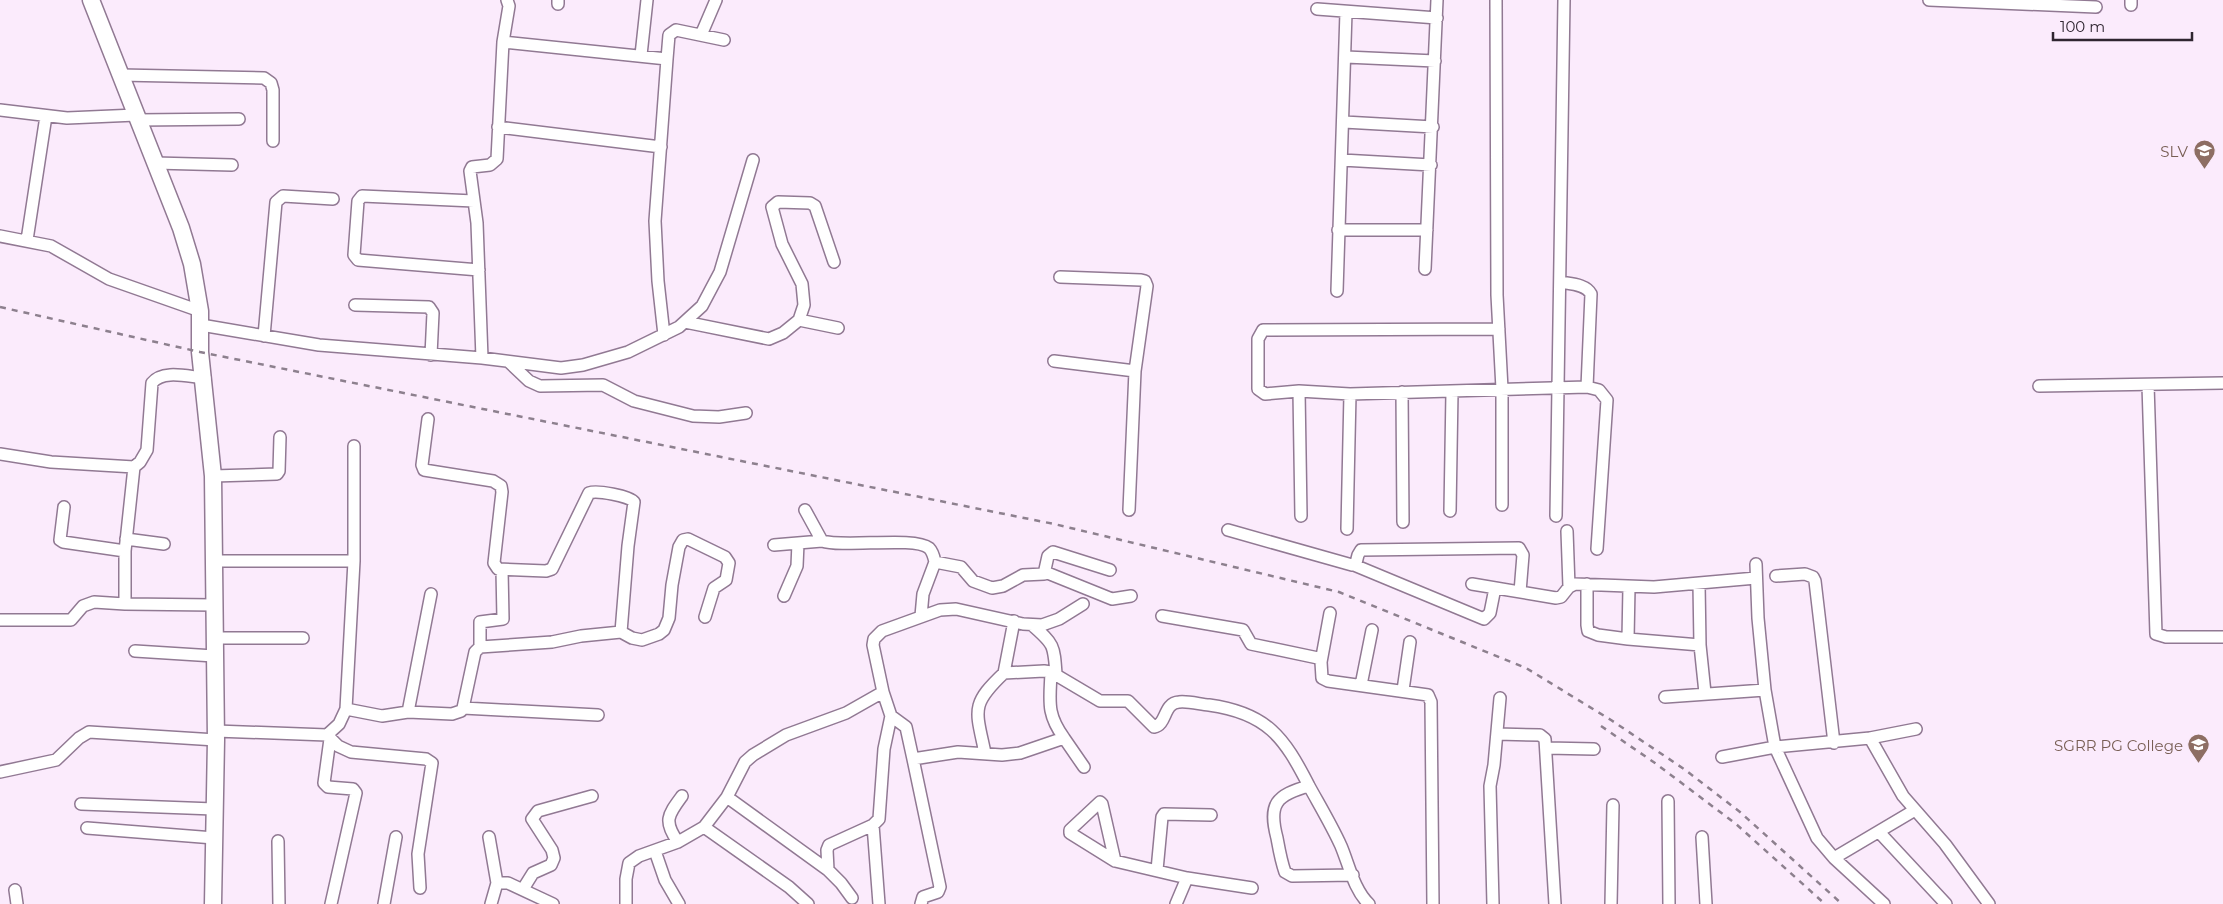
<svg xmlns="http://www.w3.org/2000/svg" width="2223" height="904" font-family="Montserrat,sans-serif">
  <rect width="100%" height="100%" fill="#fbebfc"/>
  <g fill="none" stroke-linecap="round" stroke-linejoin="round">
    <defs>
      <path id="minor" d="M1496,0L1497,295L1502,389V505
        M1929,0L2096,7
        M558,4V0
        M2131,5V0
        M1317,9L1437,18
        M701,35L716,0
        M503,42L509,6L507,0
        M641,55L647,0
        M1346,57L1435,61
        M667,59L669,35L676,30L724,40
        M120,75L264,78L271,83L273,90V141
        M0,110L67,118L136,115
        M138,120L239,119
        M1344,122L1433,127
        M498,127L661,147
        M1342,160L1431,165
        M155,163L232,165
        M474,201L362,196L358,201L354,255L358,260L479,270
        M1338,230H1427
        M0,236L51,246L109,279L200,311
        M27,240L46,116
        M1425,269L1437,0
        M1060,277L1141,280L1145,281L1147,286L1135,371L1129,510
        M1560,282C1570,284 1586,284 1591,294L1587,387L1599,390L1607,400L1597,549
        M1337,291L1346,12
        M355,305L429,307L433,313L431,355
        M799,320L838,328
        M685,322L769,339L783,333L799,320L804,305L802,284L782,244L772,207L778,202L810,203L815,206L834,262
        M201,325L319,345L482,358L561,368L583,365L628,352L679,327L702,306L720,272L753,160
        M1499,329L1263,330L1258,339V389L1265,394L1299,391L1350,394L1587,387
        M264,336L276,202L283,196L333,199
        M482,358L477,223L470,171L472,167L490,165L497,159L503,42L667,59L655,221L658,281L664,335
        M1054,361L1135,371
        M509,362L529,381L540,386L603,385L634,401L693,416L719,417L746,413
        M2148,385L2156,634L2166,637H2223
        M2039,386L2223,383
        M1299,391L1301,516
        M1402,392L1403,522
        M428,419L422,465L424,470L493,481L501,486L502,492L494,563L498,569L546,571L552,569L589,493C597,490 629,496 634,502L628,546L621,632L581,636L552,642L480,647L475,652L463,708
        M354,446V561
        M0,454L51,462L134,467L140,462L147,450L152,383C163,369 189,377 205,378
        M213,476L277,474L279,471L280,437
        M64,507L60,540L63,542L125,551
        M805,510L822,541C844,548 914,536 929,548C933,552 934,557 935,562
        M1450,511L1452,392
        M1556,516L1564,0
        M1347,529L1350,394
        M1228,530L1352,565L1356,563L1358,555L1361,550L1519,548L1523,555L1520,592
        M1567,531L1569,587
        M126,539L164,544
        M774,545L822,541
        M214,561H354L346,709L339,724L327,735L216,731
        M1756,564L1758,618L1765,690L1775,747L1817,838L1834,858L1915,810
        M1354,565L1484,619L1490,613L1495,588
        M1045,572L1112,599L1131,596
        M1776,576L1805,574L1813,577L1815,581L1834,743
        M1472,584L1556,598L1561,597L1569,587L1575,584L1654,587L1756,578
        M1587,584V625L1588,631L1598,635L1628,639
        M1699,584L1700,645
        M1629,587L1628,639L1700,645L1705,693
        M784,596L797,566L798,543
        M125,604V551L134,467
        M921,616L923,594L935,562L961,567L973,581L992,588L1003,586L1023,575L1044,574L1048,556L1053,552L1110,570
        M1162,616L1243,630L1251,644L1318,658L1321,662L1322,678L1328,681L1428,695L1431,702L1433,904
        M0,620H71L83,606L94,602L125,604L214,605
        M1014,621L1004,673L1044,671L1051,672L1100,701H1128L1154,727C1167,725 1163,703 1179,702C1188,701 1199,704 1209,705C1267,713 1284,737 1309,786C1320,806 1332,826 1341,846C1349,865 1354,890 1369,904
        M1032,625C1054,644 1054,645 1056,674
        M621,632L632,638L642,640L659,634L664,630L669,618L672,585L679,547L683,540L688,539L725,557L729,563L726,580L714,588L705,617
        M214,638H303
        M480,647V622L503,619L502,570
        M135,651L214,656
        M1321,662L1330,613
        M1361,685L1372,630
        M1403,690L1410,642
        M883,692L891,716L906,727L913,759L958,752L1002,755L1020,753L1064,738C1046,713 1050,701 1051,672
        M1665,697L1765,690
        M346,709L382,716L408,712L452,714L461,711L463,708L598,715
        M408,712L431,594
        M1497,734L1540,735L1545,739L1555,904
        M327,735L338,746L351,752L426,759L432,763L418,854L420,888
        M1064,738L1084,767
        M1870,738L1916,729
        M330,739L324,783L328,787L353,789L356,793L331,904
        M1547,748L1594,749
        M985,753C976,710 970,705 1004,673
        M1722,757L1775,747L1870,738L1903,796L1945,844L1989,904
        M913,759L940,887L938,892L923,897L921,904
        M0,772L56,760L79,738L89,732L216,740
        M1309,786C1276,795 1268,804 1277,838C1279,849 1281,861 1285,872L1292,876L1353,875
        M727,797L828,870L841,883L852,898
        M1668,801L1669,904
        M81,804L214,809
        M873,825L879,904
        M87,828L214,838
        M1879,832L1946,904
        M489,837L497,883L491,904
        M1702,837L1706,904
        M278,841L279,904
        M678,842C663,821 668,815 682,796
        M655,851L665,880L679,904
        M1834,858L1884,904
        M1115,861L1102,804L1100,802L1070,830V833L1115,861L1187,878L1176,904
        M828,870L827,850L829,845L873,825L879,819L884,749L891,716
        M1157,870L1162,817L1164,814L1211,815
        M1187,878L1252,888
        M497,883H508L553,904
        M523,889L533,873L551,865L554,858L552,850L532,819L538,811L592,796
        M15,890L17,904
        M384,904L396,837
        M626,904V879L629,863L639,856L678,842L704,827
        M808,904L789,887L704,827L727,797L745,762L753,755L786,735L846,713L883,692L873,645L874,639L882,631L940,610L956,609L1023,624L1042,625L1059,619L1083,604
        M1493,904L1490,786L1494,765L1500,698
        M1611,904L1613,805"/>
      <path id="secondary" d="M91,0L181,228L192,264L200,311V352L213,476L216,740L213,904"/>
    </defs>
    <!-- minor casing -->
    <use href="#minor" stroke="#917993" stroke-width="14"/>
    <!-- secondary casing -->
    <use href="#secondary" stroke="#917993" stroke-width="19"/>
    <!-- minor -->
    <use href="#minor" stroke="#fff" stroke-width="11"/>
    <!-- secondary -->
    <use href="#secondary" stroke="#fff" stroke-width="16"/>
    <!-- rail -->
    <path stroke="#8d808e" stroke-width="2.5" stroke-dasharray="6 6" stroke-linecap="butt" d="M0,307L200,352L1054,524L1339,592L1526,668L1611,720L1684,769L1740,812L1842,904
      M1601,726L1655,763L1736,824L1825,904"/>
  </g>
  <!-- icons -->
  <defs>
    <symbol id="school-pin" viewBox="-11 -11 22 30"><path d="M0 17L-7.5 6A9.5 9.5 0 1 1 7.5 6Z" fill="#8d6e63" stroke="#fbebfc"/><path d="M0-5L7-2L0 1L-7-2ZM-4 1L0 2.5L4 1V4Q0 6-4 4Z" fill="#fff"/></symbol>
    <symbol id="university-pin" viewBox="-11 -11 22 30"><path d="M0 17L-7.5 6A9.5 9.5 0 1 1 7.5 6Z" fill="#8d6e63" stroke="#fbebfc"/><path d="M0-5L7-2L0 1L-7-2ZM-4 1L0 2.5L4 1V4Q0 6-4 4Z" fill="#fff"/></symbol>
  </defs>
  <g fill-rule="evenodd">
    <use href="#school-pin" x="2192" y="138" width="25" height="34"/>
    <use href="#university-pin" x="2186" y="732" width="25" height="34"/>
  </g>
  <g text-anchor="middle" dominant-baseline="central" stroke-width="4.5" stroke-linejoin="round" paint-order="stroke">
    <!-- education labels -->
    <g font-size="15" fill="#785e54" stroke="#fbebfc" text-anchor="end">
      <text x="2188" y="151">SLV</text>
      <text x="2183" y="745">SGRR PG College</text>
    </g>
  </g>
  <!-- scale -->
  <path d="M2053 32v8h139v-8" fill="none" stroke="#2f2530" stroke-width="2.5"/>
  <text x="2060" y="32" font-size="15" fill="#2f2530" stroke="#fbebfc" stroke-width="4" paint-order="stroke">100 m</text>
</svg>
